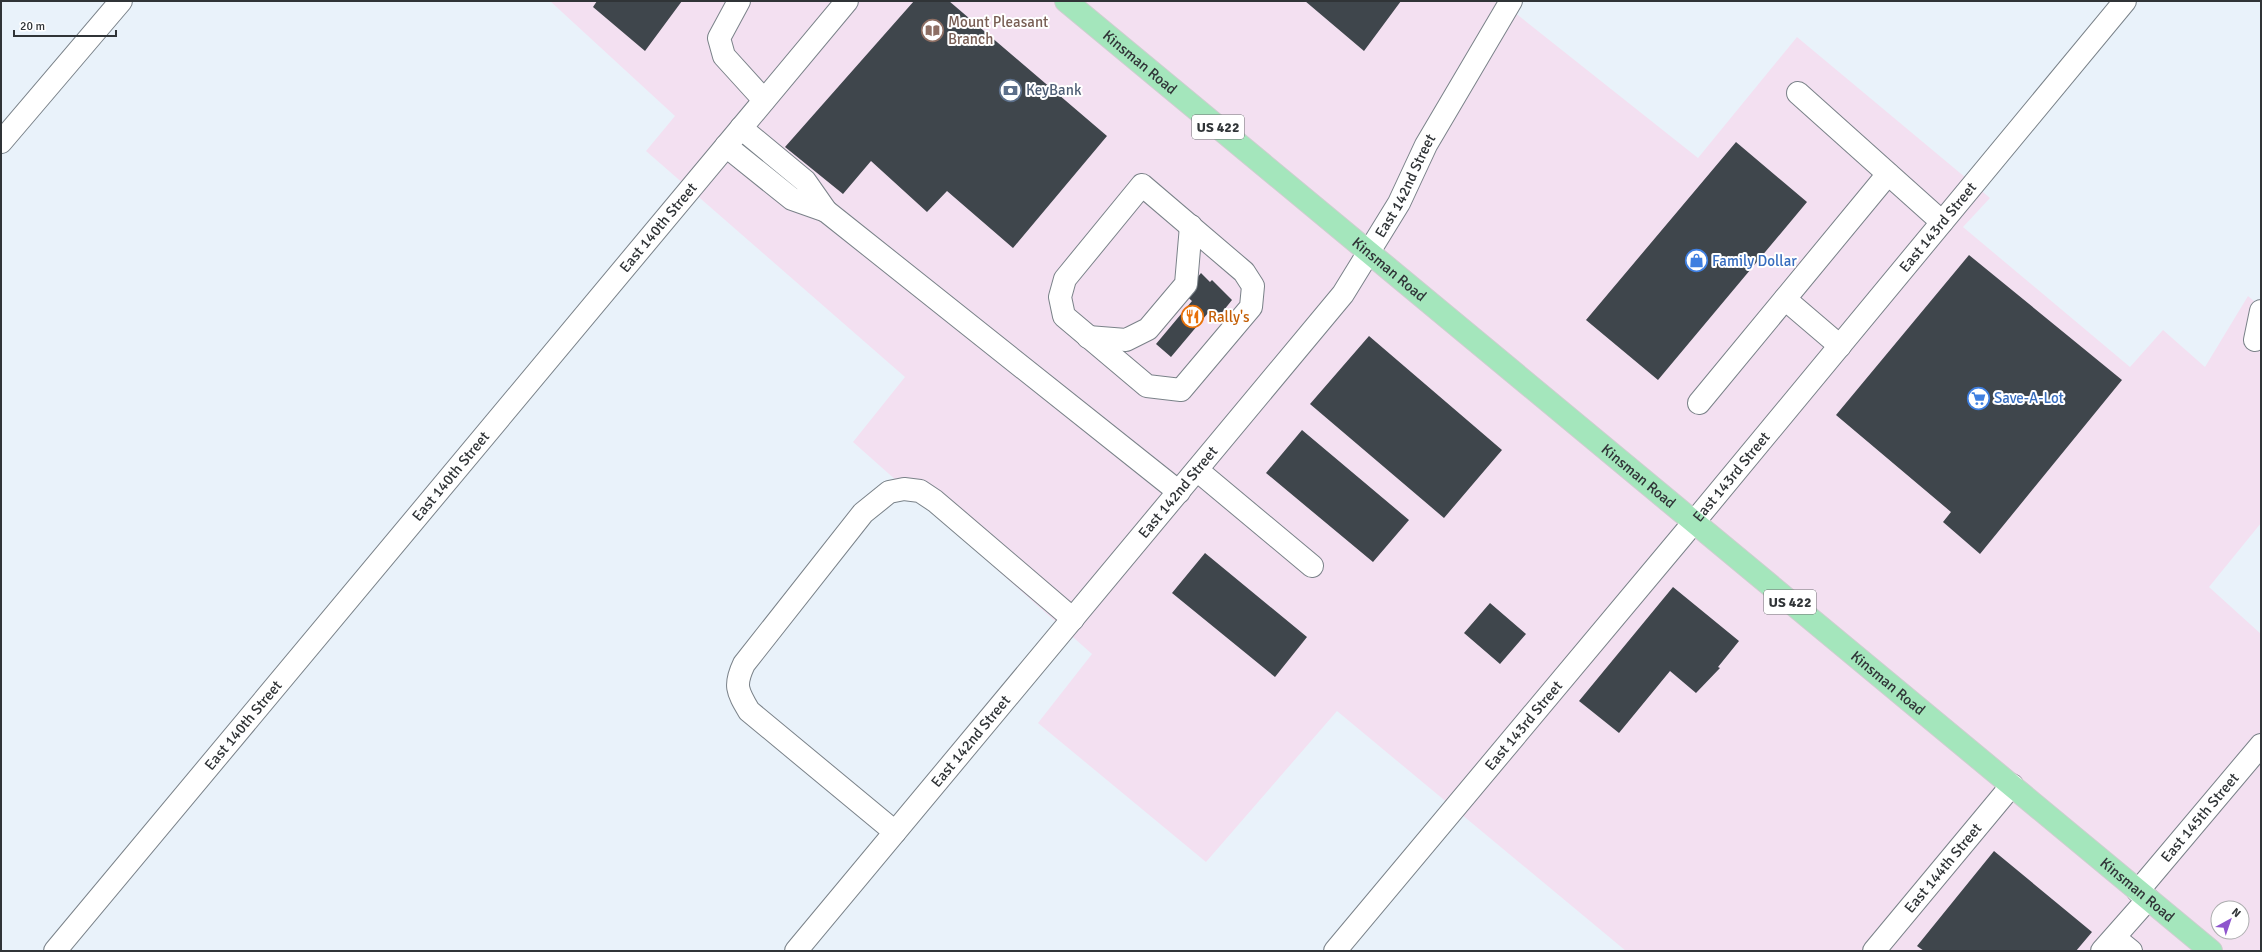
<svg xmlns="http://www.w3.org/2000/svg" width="2262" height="952" font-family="Signika,sans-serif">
  <rect width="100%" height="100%" fill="#e9f2fa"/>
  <!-- commercial -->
  <path fill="#f3e0f1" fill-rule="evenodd" d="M550,1H1500L1698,158L1797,37L1990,198L1963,227L2130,367L2163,330L2205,367L2248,296L2261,307V523L2209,587L2261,634V951H1626L1337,711L1206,862L1038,723L1092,654L853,442L905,377L646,151L675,116ZM2218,908H2242V932H2218Z"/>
  <!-- building -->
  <path fill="#3f464c" d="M597,1H682L645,51L593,7Z
    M914,1H949L1107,136L1013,248L947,191L927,212L871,161L843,194L785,147Z
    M1305,1H1401L1364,51Z
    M1736,142L1807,202L1658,380L1586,320Z
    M1969,255L2122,380L1980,554L1943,522L1951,512L1836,415Z
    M1201,273L1210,282L1212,280L1232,300L1216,320L1208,313L1171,357L1156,344L1192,301L1184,294Z
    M1369,336L1502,450L1444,518L1310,404Z
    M1302,430L1409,520L1373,562L1266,473Z
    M1205,553L1307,637L1275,677L1172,593Z
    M1673,587L1739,641L1718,667L1720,668L1696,693L1670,671L1619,733L1579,701Z
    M1490,603L1526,634L1500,664L1464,633Z
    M1994,851L2092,932L2076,951H1924L1917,946Z"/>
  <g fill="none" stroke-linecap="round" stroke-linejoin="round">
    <defs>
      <g id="minor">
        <path d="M739,1L719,38L724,56L764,100"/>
        <path d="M1798,93L1942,222"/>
        <path d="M1,142L121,1"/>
        <path d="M726,146L792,199L826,211L805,181L741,128"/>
        <path d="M1142,185L1244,272L1253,286L1251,307L1181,390L1147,386L1064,316L1060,297L1065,279Z"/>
        <path d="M826,211L1179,492"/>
        <path d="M1785,299L1840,346"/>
        <path d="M1088,337L1126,340L1148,329L1186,284L1191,226"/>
        <path d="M2255,340L2261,311"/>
        <path d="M1699,403L1888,174"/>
        <path d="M1197,470L1312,566"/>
        <path d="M895,832L749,711C737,691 734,685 744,664L863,513L889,492L904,489L920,491L935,501L1073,619"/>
        <path id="s1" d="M2138,891L2261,745"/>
        <path d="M2115,938L2131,951"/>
        <path id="s2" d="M55,951L847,1"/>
        <path id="s3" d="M796,951L1343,294L1399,203L1426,145L1511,1"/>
        <path id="s4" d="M1335,951L1694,522L2125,1"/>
        <path id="s5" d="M1874,951L2012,785"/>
        <path d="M2102,951L2148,899"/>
      </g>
      <g id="major">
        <path id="s6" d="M1066,1L2211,951"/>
      </g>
    </defs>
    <!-- minor casing -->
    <use href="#minor" stroke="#7a8289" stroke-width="24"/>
    <!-- major casing -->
    <use href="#major" stroke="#cdcecf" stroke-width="24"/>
    <!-- minor -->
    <use href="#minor" stroke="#fff" stroke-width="22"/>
    <!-- major -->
    <use href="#major" stroke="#a4e6bc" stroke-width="22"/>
  </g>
  <!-- icons -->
  <defs>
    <symbol id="library-ring" viewBox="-11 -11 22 22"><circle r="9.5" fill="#fff" stroke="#8d6e63" stroke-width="1.5"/><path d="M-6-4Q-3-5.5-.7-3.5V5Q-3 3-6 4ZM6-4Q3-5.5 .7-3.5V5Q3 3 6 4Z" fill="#8d6e63"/></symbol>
    <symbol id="bank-ring" viewBox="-11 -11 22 22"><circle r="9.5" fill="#fff" stroke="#5c6f8a" stroke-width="1.5"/><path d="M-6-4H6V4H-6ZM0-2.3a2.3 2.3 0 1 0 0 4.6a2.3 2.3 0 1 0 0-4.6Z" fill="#5c6f8a"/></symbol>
    <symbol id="shop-ring" viewBox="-11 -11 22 22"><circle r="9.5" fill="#fff" stroke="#3f7fe0" stroke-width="1.5"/><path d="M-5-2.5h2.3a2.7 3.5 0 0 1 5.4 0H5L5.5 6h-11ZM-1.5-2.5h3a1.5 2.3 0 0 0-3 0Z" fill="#3f7fe0"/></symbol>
    <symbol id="restaurant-ring" viewBox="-11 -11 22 22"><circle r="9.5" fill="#fff" stroke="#e8710a" stroke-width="1.5"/><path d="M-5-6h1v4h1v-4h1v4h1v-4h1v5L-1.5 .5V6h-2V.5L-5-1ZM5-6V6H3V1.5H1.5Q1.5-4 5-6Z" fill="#e8710a"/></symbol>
    <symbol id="supermarket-ring" viewBox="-11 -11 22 22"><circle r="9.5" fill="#fff" stroke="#3f7fe0" stroke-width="1.5"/><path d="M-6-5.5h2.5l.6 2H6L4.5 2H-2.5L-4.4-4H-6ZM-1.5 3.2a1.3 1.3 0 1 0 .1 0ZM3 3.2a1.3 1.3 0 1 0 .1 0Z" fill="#3f7fe0"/></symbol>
  </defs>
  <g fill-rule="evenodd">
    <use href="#library-ring" x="920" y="18" width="25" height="25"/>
    <use href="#bank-ring" x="998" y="78" width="25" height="25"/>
    <use href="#shop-ring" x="1684" y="248" width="25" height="25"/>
    <use href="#restaurant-ring" x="1180" y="304" width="25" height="25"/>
    <use href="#supermarket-ring" x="1966" y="386" width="25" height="25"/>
  </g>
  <g text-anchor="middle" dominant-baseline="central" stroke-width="4" stroke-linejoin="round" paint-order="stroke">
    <!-- shield labels -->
    <g fill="#fff" stroke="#6e7173" stroke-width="1">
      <rect x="1192" y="115" width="52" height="24" rx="3"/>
      <rect x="1764" y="590" width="52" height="24" rx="3"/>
    </g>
    <g font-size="14" font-weight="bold" fill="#303437">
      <text x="1218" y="127">US 422</text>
      <text x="1790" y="602">US 422</text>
    </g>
    <!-- education labels -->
    <g font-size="15" fill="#785e54" stroke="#fff" text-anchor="start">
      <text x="948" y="22">Mount Pleasant<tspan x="948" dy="17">Branch</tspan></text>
    </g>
    <!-- street labels -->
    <g font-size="15" fill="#303437" stroke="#fff">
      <text stroke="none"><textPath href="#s6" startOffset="96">Kinsman Road</textPath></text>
      <text stroke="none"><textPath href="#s3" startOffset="980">East 142nd Street</textPath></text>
      <text stroke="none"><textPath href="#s2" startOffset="942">East 140th Street</textPath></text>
      <text stroke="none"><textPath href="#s4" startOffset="942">East 143rd Street</textPath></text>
      <text stroke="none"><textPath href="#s6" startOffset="420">Kinsman Road</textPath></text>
      <text stroke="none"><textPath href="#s2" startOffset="618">East 140th Street</textPath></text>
      <text stroke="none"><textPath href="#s6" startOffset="744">Kinsman Road</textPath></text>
      <text stroke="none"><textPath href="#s4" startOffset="618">East 143rd Street</textPath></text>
      <text stroke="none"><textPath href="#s3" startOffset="597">East 142nd Street</textPath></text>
      <text stroke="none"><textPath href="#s6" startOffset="1068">Kinsman Road</textPath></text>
      <text stroke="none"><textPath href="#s2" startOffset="294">East 140th Street</textPath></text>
      <text stroke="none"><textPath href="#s4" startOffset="294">East 143rd Street</textPath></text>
      <text stroke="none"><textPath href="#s3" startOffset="273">East 142nd Street</textPath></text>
      <text stroke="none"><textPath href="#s1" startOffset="96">East 145th Street</textPath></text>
      <text stroke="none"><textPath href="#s5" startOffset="108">East 144th Street</textPath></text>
      <text stroke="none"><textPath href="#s6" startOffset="1392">Kinsman Road</textPath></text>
    </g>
    <!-- service labels -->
    <g font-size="15" fill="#4e5e75" stroke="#fff" text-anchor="start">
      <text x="1026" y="90">KeyBank</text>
    </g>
    <!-- shop labels -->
    <g font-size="15" fill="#366cbe" stroke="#fff" text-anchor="start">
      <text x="1712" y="261">Family Dollar</text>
      <text x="1994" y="398">Save-A-Lot</text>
    </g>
    <!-- food labels -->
    <g font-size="15" fill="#c56008" stroke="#fff" text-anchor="start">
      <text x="1208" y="317">Rally's</text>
    </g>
  </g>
  <!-- border -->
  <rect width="2262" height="952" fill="none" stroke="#303437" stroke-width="4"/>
  <!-- north arrow -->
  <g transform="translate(2230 920) rotate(40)"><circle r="19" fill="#ffffff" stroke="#acaeaf"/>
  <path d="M0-3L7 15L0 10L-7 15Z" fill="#8e55cd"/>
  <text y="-6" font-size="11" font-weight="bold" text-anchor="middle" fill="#303437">N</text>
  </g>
  <!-- scale -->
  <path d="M14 30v6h102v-6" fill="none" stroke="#303437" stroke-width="2"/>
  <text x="20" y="30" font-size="12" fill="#303437" stroke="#ffffff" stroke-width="3" paint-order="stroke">20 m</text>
</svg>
